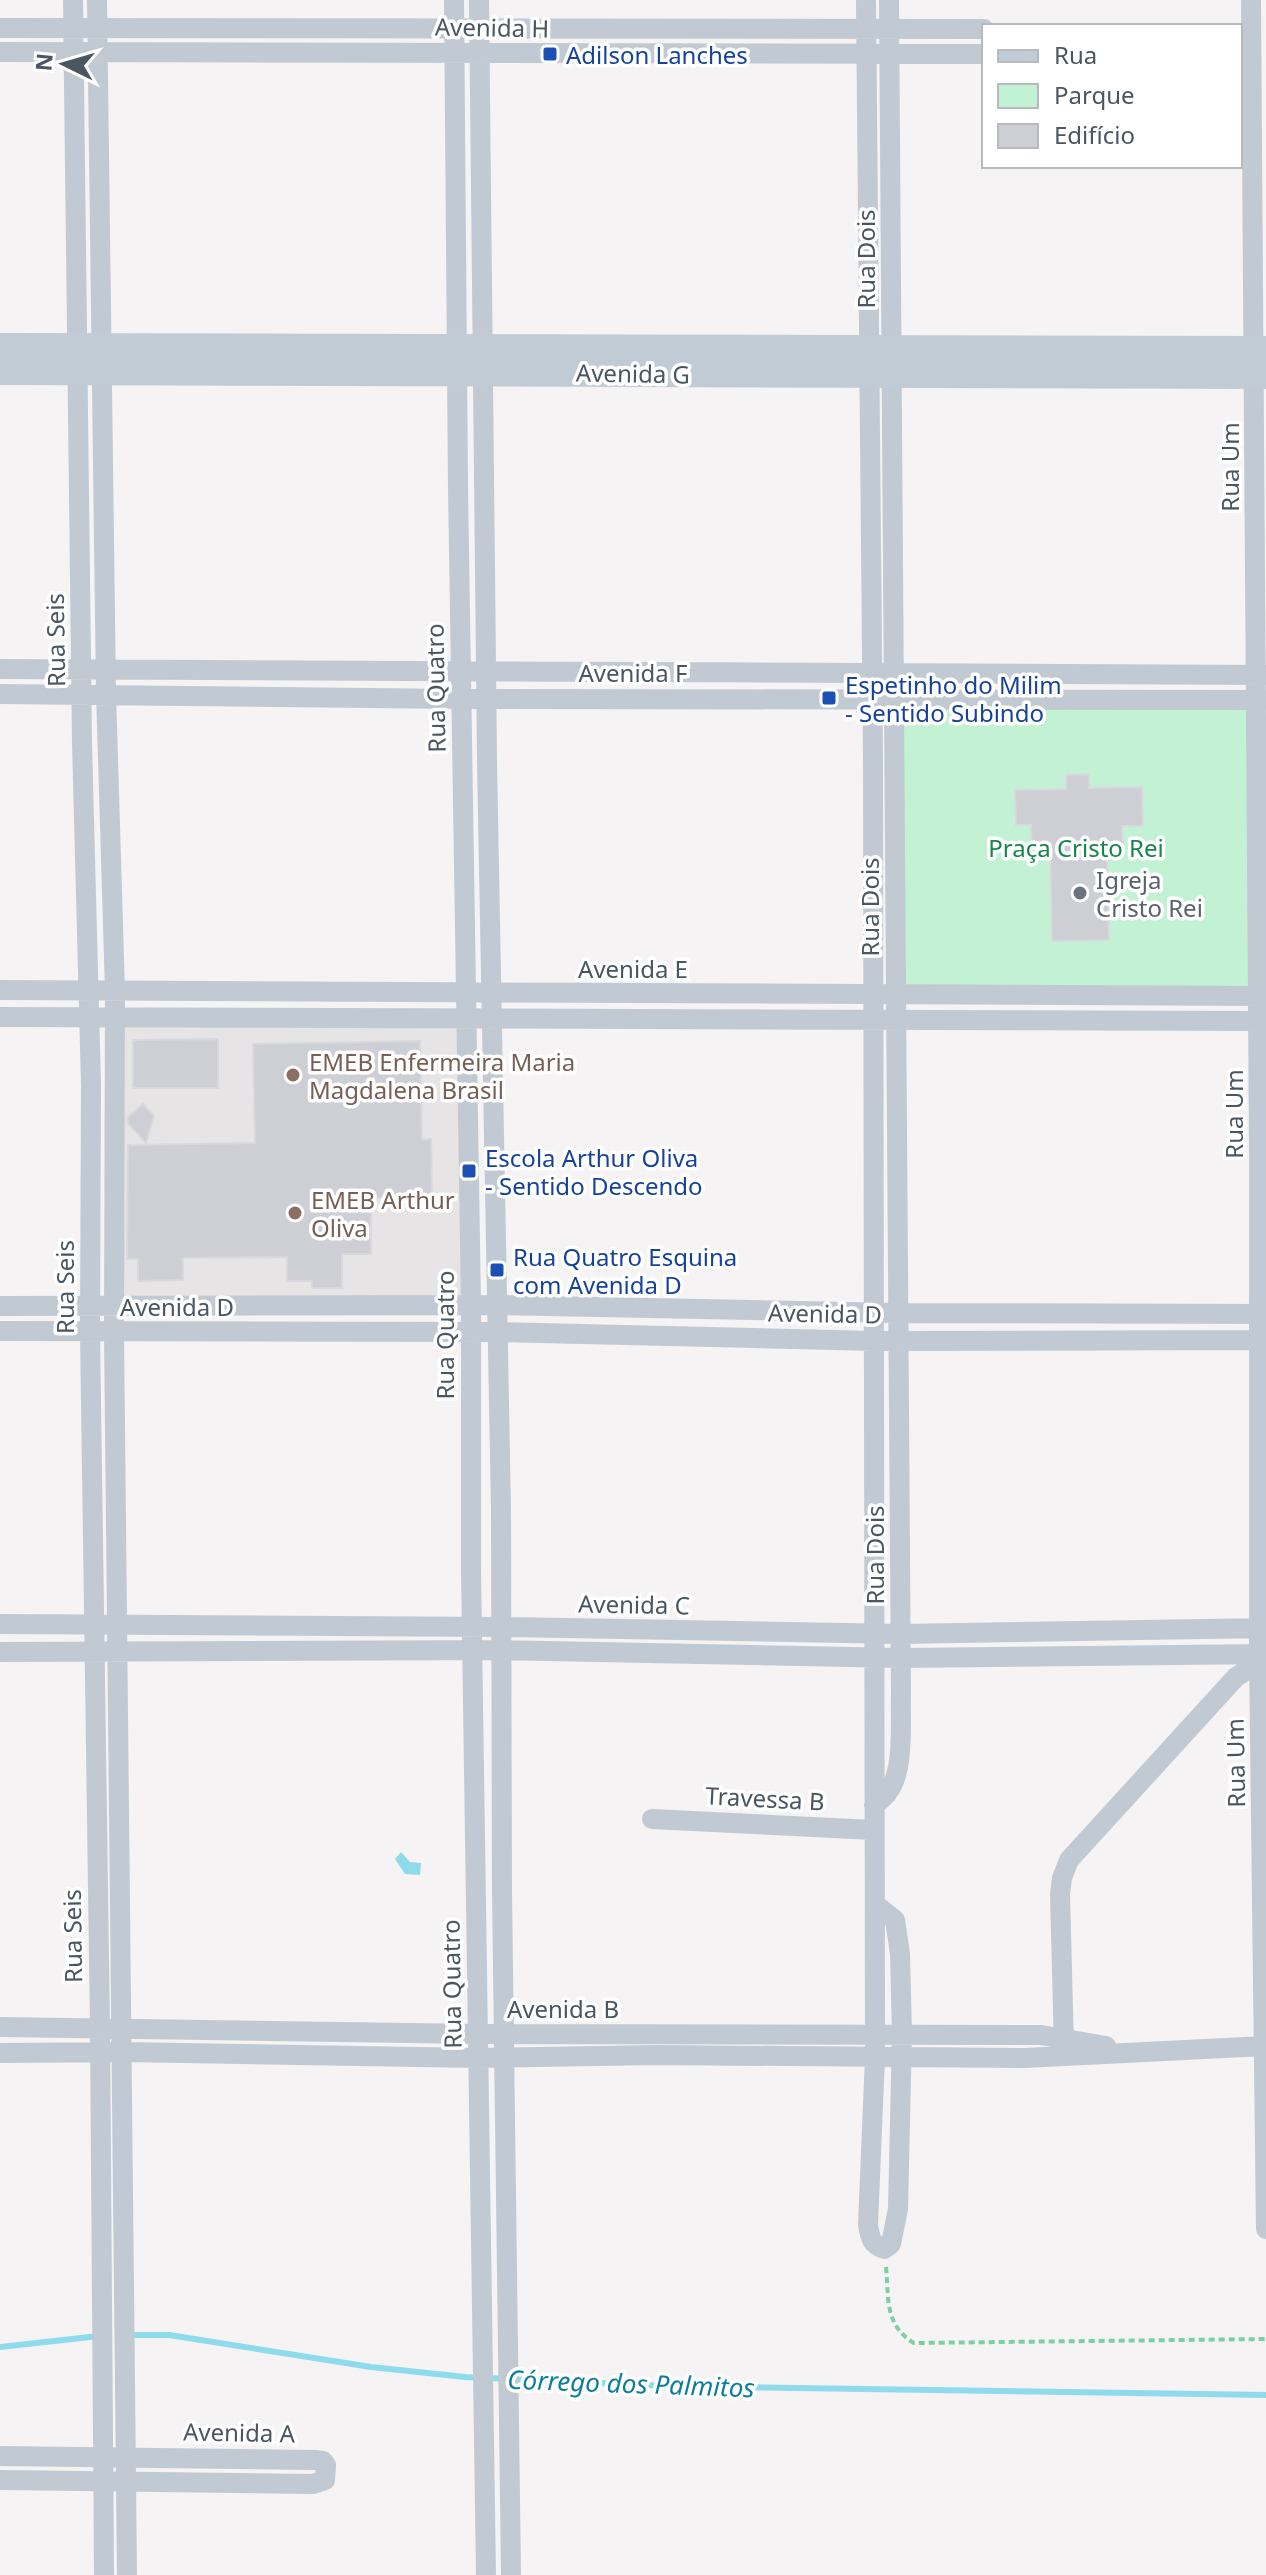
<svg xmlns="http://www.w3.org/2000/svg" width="1266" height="2575" font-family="'Noto Sans',sans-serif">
  <rect width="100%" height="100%" fill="#f5f3f3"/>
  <!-- education -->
  <path fill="#e6e4e5" d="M463,1021L467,1304L124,1297L121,1023Z"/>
  <!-- green -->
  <path fill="#c3f1d4" d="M893,698L1256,700L1257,996L895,994Z"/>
  <!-- water -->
  <path fill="#8fdbee" d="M401,1852L410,1862L421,1863L420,1875L405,1874L395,1859Z"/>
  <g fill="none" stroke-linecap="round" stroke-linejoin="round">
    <!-- stream -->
    <path stroke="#8fdbee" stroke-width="6" d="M127,2335H169L371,2367L465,2377L671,2386L1266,2395
      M0,2347L99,2336"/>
  </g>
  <!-- building -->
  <path fill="#cdcfd5" stroke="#d7d9de" stroke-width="2" d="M1089,774V788L1142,787L1143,826H1122L1123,844L1107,845L1109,940L1052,941L1050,844L1032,845L1031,825H1016L1015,790L1066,789V775Z
    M218,1039V1088H133V1040Z
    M420,1041L422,1140L431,1139L432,1197L371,1198V1254H342V1288H312V1281H287V1257L183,1258V1280L138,1281V1259H127L128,1145L255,1143L253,1044Z
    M143,1104L154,1116L146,1143L128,1123V1117Z"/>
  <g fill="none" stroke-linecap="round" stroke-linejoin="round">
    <!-- path -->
    <path stroke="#7ad0a5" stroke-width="4" stroke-dasharray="6 4" stroke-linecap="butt" d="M886,2267C889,2298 884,2325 914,2343L1266,2339"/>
    <!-- street -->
    <path stroke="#c1cad2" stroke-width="20" d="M73,0L82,743L91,1085L90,1332L100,2026L104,2575
      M97,0L106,693L115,991L114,1332L127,2575
      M454,0L458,487L471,1306V1569L486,2575
      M479,0L487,761L501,1510L502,1892L511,2575
      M866,0L873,762L875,2034V2057L868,2225C870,2237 871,2244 884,2249L891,2244L898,2209L902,2034L900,1954L895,1920L875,1904
      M1251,0L1259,1149V1654L1266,2229
      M0,28L984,29
      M0,52L984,54
      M0,669L1266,675
      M0,694L461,699L1266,700
      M0,990L1266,996
      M0,1017L1266,1021
      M0,1306L498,1305L898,1313L1266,1314
      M0,1331L498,1332L874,1341L1266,1340
      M0,1624L501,1627L900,1634L1266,1628
      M0,1652L501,1650L900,1658L1266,1654
      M874,1805C879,1801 885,1797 888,1792C905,1771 900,1719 901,1693L889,0
      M652,1819L874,1830
      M0,2027L478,2034L1041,2035L1106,2046
      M1064,2048L1060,1894L1062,1878L1069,1860L1236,1677L1259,1663H1266
      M0,2053L124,2052L478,2058L656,2055L1025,2058L1266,2046
      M0,2456L315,2460L323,2461L326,2465L325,2480L313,2484L0,2480"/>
    <!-- secondary -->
    <path stroke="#c1cbd6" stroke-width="28" d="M0,347L1266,350
      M0,371L1266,375"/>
  </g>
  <!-- markers -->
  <g fill="#1a4fb4" stroke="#fff" stroke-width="3">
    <rect x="542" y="46" width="16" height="16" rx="4"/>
    <rect x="821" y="690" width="16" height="16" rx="4"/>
    <rect x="461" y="1163" width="16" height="16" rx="4"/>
    <rect x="489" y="1262" width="16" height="16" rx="4"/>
  </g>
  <circle fill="#6b7280" stroke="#fff" stroke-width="3" cx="1080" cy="893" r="8"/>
  <g fill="#8d6e63" stroke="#fff" stroke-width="3">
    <circle cx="293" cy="1075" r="8"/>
    <circle cx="295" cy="1213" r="8"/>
  </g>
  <g text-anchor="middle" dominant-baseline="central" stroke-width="7" stroke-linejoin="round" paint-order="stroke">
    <!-- street labels -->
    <g font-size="24" fill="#4a5661" stroke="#fff">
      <text transform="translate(492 27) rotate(1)">Avenida H</text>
      <text transform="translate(865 259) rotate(-90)">Rua Dois</text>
      <text transform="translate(633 373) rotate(1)">Avenida G</text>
      <text transform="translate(1229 467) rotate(-90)">Rua Um</text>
      <text transform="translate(55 640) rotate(-91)">Rua Seis</text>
      <text x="633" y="672">Avenida F</text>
      <text transform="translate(435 688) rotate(-91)">Rua Quatro</text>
      <text transform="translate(869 907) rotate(-90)">Rua Dois</text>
      <text x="633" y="968">Avenida E</text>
      <text transform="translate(1233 1114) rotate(-90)">Rua Um</text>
      <text transform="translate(64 1287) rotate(-90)">Rua Seis</text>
      <text x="177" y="1306">Avenida D</text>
      <text transform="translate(825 1313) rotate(1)">Avenida D</text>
      <text transform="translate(444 1335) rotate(-90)">Rua Quatro</text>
      <text transform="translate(874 1555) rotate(-90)">Rua Dois</text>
      <text transform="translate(634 1604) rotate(1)">Avenida C</text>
      <text transform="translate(1235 1763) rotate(-91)">Rua Um</text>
      <text transform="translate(765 1798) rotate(3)">Travessa B</text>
      <text transform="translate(72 1936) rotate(-91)">Rua Seis</text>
      <text transform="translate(451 1984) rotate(-91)">Rua Quatro</text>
      <text x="563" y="2008">Avenida B</text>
      <text transform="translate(239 2432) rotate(1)">Avenida A</text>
    </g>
    <!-- transit labels -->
    <g font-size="24" fill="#164399" stroke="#fff" text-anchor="start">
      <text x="566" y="54">Adilson Lanches</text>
      <text x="845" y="684">Espetinho do Milim<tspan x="845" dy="28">- Sentido Subindo</tspan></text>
      <text x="485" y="1157">Escola Arthur Oliva<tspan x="485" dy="28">- Sentido Descendo</tspan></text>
      <text x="513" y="1256">Rua Quatro Esquina<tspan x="513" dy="28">com Avenida D</tspan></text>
    </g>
    <!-- park labels -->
    <g font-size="24" fill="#17864d" stroke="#fff">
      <text x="1076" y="847">Praça Cristo Rei</text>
    </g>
    <!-- worship labels -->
    <g font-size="24" fill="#5b616d" stroke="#fff" text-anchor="start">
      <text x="1096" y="879">Igreja<tspan x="1096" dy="28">Cristo Rei</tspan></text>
    </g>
    <!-- education labels -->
    <g font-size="24" fill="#785e54" stroke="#fff" text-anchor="start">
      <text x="309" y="1061">EMEB Enfermeira Maria<tspan x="309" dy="28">Magdalena Brasil</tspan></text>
      <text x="311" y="1199">EMEB Arthur<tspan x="311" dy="28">Oliva</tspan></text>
    </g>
    <!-- water labels -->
    <g font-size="26" font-style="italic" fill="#0c7e9b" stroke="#fff">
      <text transform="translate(631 2383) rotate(2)">Córrego dos Palmitos</text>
    </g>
  </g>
  <!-- legend -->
  <rect x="982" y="24" width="260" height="144" fill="#ffffff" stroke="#b7bbc0" stroke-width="2"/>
  <rect x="998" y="50" width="40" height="12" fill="#c1cbd6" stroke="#b7bbc0" stroke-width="2"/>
  <text x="1054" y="64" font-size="24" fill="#4a5661">Rua</text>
  <rect x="998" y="84" width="40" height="24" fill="#c3f1d4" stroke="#b7bbc0" stroke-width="2"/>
  <text x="1054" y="104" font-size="24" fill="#4a5661">Parque</text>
  <rect x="998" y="124" width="40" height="24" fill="#cdcfd5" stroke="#b7bbc0" stroke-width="2"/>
  <text x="1054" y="144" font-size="24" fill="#4a5661">Edifício</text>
  <!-- north arrow -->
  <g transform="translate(64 64) rotate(275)" stroke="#ffffff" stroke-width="6" paint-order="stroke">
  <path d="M0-6L14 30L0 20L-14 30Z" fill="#4a5661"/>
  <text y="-12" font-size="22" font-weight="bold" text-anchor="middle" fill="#4a5661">N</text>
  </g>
</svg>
